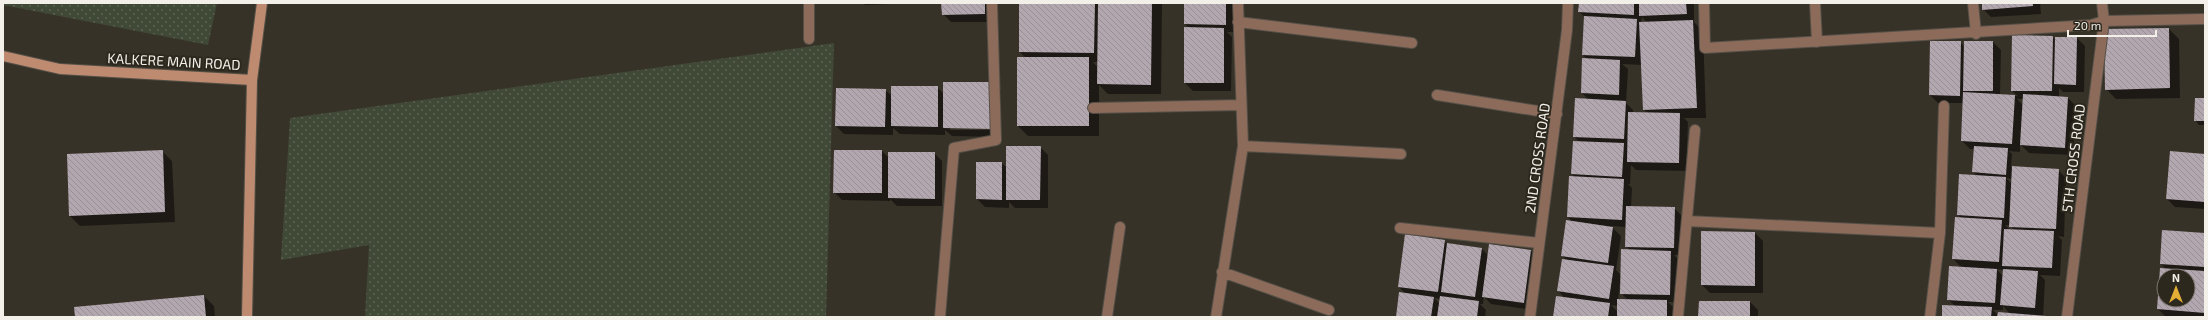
<svg xmlns="http://www.w3.org/2000/svg" width="2208" height="320" font-family="'Exo 2',sans-serif">
  <defs>
    <pattern id="grass-dots" width="8" height="8" patternUnits="userSpaceOnUse"><rect width="8" height="8" fill="#404836"/><path d="M2 2h.1M6 6h.1" fill="none" stroke="#5c6353" stroke-width="1.8" stroke-linecap="round"/></pattern>
    <pattern id="building-back-hatch" width="6" height="6" patternUnits="userSpaceOnUse"><rect width="6" height="6" fill="#b2a6af"/><path d="M-1 5l2 2M0 0l6 6M5-1l2 2" fill="none" stroke="#988e95"/></pattern>
  </defs>
  <rect width="100%" height="100%" fill="#373228"/>
  <!-- grass -->
  <path fill="url(#grass-dots)" d="M3,3H217L208,45L3,5Z
    M834,43L826,317H365L369,245L281,260L290,118Z"/>
  <!-- shadow -->
  <path fill="#0007" fill-rule="evenodd" d="M863,3H918L865,5Z
    M942,3H992L993,22H951L943,14Z
    M1020,3H1162L1161,94H1108L1099,85V136H1028L1018,126L1026,58L1020,52ZM1093,62H1098V68Z
    M1185,3H1234V32H1227L1232,37L1231,91H1193L1185,83L1189,28L1185,24Z
    M1580,3H1694V22L1703,31L1706,118H1684L1688,122L1686,171L1636,170L1631,165L1630,184H1628L1632,188L1631,207L1674,208L1682,216L1681,255H1674L1679,260L1678,302H1668L1675,309V317H1554L1565,298L1558,291L1567,260L1562,256L1573,223L1568,217L1576,178L1572,174L1579,142L1574,136L1589,100L1582,93L1588,60L1583,55L1585,17L1579,12ZM1642,17L1647,23H1641ZM1622,64L1642,65L1644,110L1648,113H1633V110L1626,103L1628,69ZM1611,226L1626,227V246L1630,250L1622,276L1616,270L1621,236ZM1620,282L1621,293L1628,300H1618ZM1611,305L1618,306V312Z
    M1983,3H2040L2041,14L1991,17L1983,9Z
    M2169,29L2179,39L2180,98L2116,99L2106,89L2105,30Z
    M2052,37L2056,40V38H2077L2085,46L2084,92H2063L2059,88V97L2068,98L2076,106L2073,155L2029,153L2020,144V152L2009,151L2012,154L2011,167L2058,170L2066,178L2064,237L2058,236L2062,240L2060,276L2040,275L2045,280L2043,317H2045H1943L1955,306L1948,299L1961,267L1953,259L1962,219L1958,215L1978,176L1973,172L1975,149H1970L1962,141L1964,103H1938L1930,95L1960,42L1965,47V42H1993L2001,50L2000,96H2018L2012,91ZM2017,99H2024L2023,105ZM2006,178L2012,179V184ZM2005,225H2010L2014,230H2010ZM1996,269L2004,270V277ZM2003,306L2010,314L1998,315L1993,310H2003Z
    M993,83L1001,91V137L952,136L945,130V135L900,134L893,128V135L844,134L836,126L837,89L885,90L892,96L937,87L944,94ZM950,128H998V130H950Z
    M2205,99V125H2199L2195,120Z
    M1040,147L1048,155V208H1015L1009,202V208L985,207L977,199V163H1002L1007,168Z
    M162,151L172,161L175,222L80,226L70,216Z
    M835,151H882L889,158L934,153L942,161V206H897L890,199V201L842,200L834,192Z
    M2205,155V209L2175,207L2167,199Z
    M1755,233L1763,241V293H1710L1702,285Z
    M2205,234V317H2166L2158,309L2161,269H2166L2161,264ZM2164,276H2188V300H2164Z
    M1444,241L1447,244L1482,249L1489,256L1531,251L1539,259L1532,310L1491,304L1484,297L1483,304H1480L1486,310L1485,317H1397L1406,294L1399,287ZM1434,298L1441,299L1440,304Z
    M204,296L214,306L215,317H76Z
    M1750,302L1758,310V317H1699Z"/>
  <!-- building -->
  <path fill="url(#building-back-hatch)" fill-rule="evenodd" d="M941,3H985V14L942,15Z
    M1019,3H1095L1094,53L1019,52Z
    M1098,3H1152L1151,85L1097,84Z
    M1184,3H1226V25L1184,24Z
    M1579,3H1634V15L1578,12Z
    M1639,3H1686L1687,14L1639,16Z
    M1982,3H2033V6L1982,10Z
    M1584,16L1637,19L1635,57L1582,55Z
    M1693,20L1697,108L1643,110L1639,22Z
    M1184,27L1224,28V83H1184Z
    M2169,28L2170,88L2105,90L2104,29Z
    M2012,35L2053,36L2052,91H2011Z
    M2055,37H2077L2076,85L2054,84Z
    M1930,41H1961L1960,96L1929,95Z
    M1964,41H1993V91H1963Z
    M1017,57H1089V126H1017Z
    M1582,58L1620,60L1619,95L1581,93Z
    M943,82H993V129L943,128Z
    M891,86H938V127L891,126Z
    M836,88L886,89L885,127L835,126Z
    M1963,92L2015,95L2012,144L1961,141Z
    M2023,94L2068,97L2065,148L2020,145Z
    M1575,98L1626,101L1624,139L1573,137Z
    M2195,98H2205V121H2194Z
    M1628,112L1680,113L1679,163L1627,162Z
    M1573,141L1624,143L1622,177L1571,174Z
    M1006,146H1041L1040,200H1006Z
    M1974,146L2008,148L2006,175L1972,172Z
    M163,150L165,212L69,216L67,154Z
    M834,150H882V193H833Z
    M2170,151L2205,154V202L2166,199Z
    M888,152H935V199L888,198Z
    M976,162H1002V200L976,199Z
    M2012,166L2059,169L2056,229L2009,227Z
    M1959,174L2006,177L2004,218L1957,215Z
    M1569,176L1624,179L1622,220L1567,217Z
    M1626,206L1675,207L1674,248L1625,247Z
    M1955,217L2002,220L1999,262L1952,259Z
    M1566,220L1613,227L1608,263L1561,256Z
    M2004,229L2054,231L2052,268L2002,266Z
    M2162,230L2205,233V267L2160,264Z
    M1701,231L1755,232V286L1701,285Z
    M1405,234L1445,240L1438,292L1398,287Z
    M1447,243L1482,248L1475,297L1441,292Z
    M1489,244L1531,250L1524,303L1482,297Z
    M1621,249L1671,251L1670,295L1620,294Z
    M1562,259L1614,266L1609,299L1557,291Z
    M1949,266L1997,269L1995,303L1947,300Z
    M2160,268L2205,271V313L2157,309ZM2164,276H2188V300H2164Z
    M2003,269L2038,271L2035,308L2000,305Z
    M1399,292L1434,297L1431,317H1396Z
    M204,295L206,317H75L74,307Z
    M1440,296L1479,301L1477,317H1437Z
    M1556,296L1610,303L1608,317H1553Z
    M1617,299L1667,300V317H1617Z
    M1699,301H1750V317H1698Z
    M1942,305L1992,307L1991,317H1942Z
    M1998,312L2047,316V317H1997Z"/>
  <g fill="none" stroke-linecap="round" stroke-linejoin="round">
    <defs>
      <path id="lane" d="M809,3V39"/>
      <path id="street" d="M1704,3L1705,48L2091,25L2104,21L2205,19
        M1815,3L1817,42
        M1973,3L1976,34
        M1238,22L1412,43
        M1437,95L1557,114
        M1093,108L1241,105
        M1243,146L1401,154
        M1687,221L1940,233
        M1400,228L1539,243
        M1222,272L1329,310
        M940,317L954,148L996,140L992,3
        M1107,317L1120,227
        M1216,317L1243,146L1238,3
        M1530,317L1567,30L1568,3
        M1678,317L1695,130
        M1930,317L1940,233L1944,106
        M2067,317L2104,21L2102,3"/>
      <path id="secondary" d="M3,56L60,69L252,80L247,317
        M252,80L262,3"/>
    </defs>
    <!-- lane casing -->
    <use href="#lane" stroke="#555047" stroke-width="12"/>
    <!-- street casing -->
    <use href="#street" stroke="#555047" stroke-width="12"/>
    <!-- secondary casing -->
    <use href="#secondary" stroke="#555047" stroke-width="12"/>
    <!-- lane -->
    <use href="#lane" stroke="#8c6b5b" stroke-width="10"/>
    <!-- street -->
    <use href="#street" stroke="#8c6b5b" stroke-width="10"/>
    <!-- secondary -->
    <use href="#secondary" stroke="#be8b70" stroke-width="10"/>
  </g>
  <g text-anchor="middle" dominant-baseline="central" stroke-width="4" stroke-linejoin="round" paint-order="stroke">
    <!-- street labels -->
    <g font-size="14" fill="#f3f0ea" stroke="#2c281e">
      <text transform="translate(174 61) rotate(3)">KALKERE MAIN ROAD</text>
      <text transform="translate(1537 158) rotate(-82)">2ND CROSS ROAD</text>
      <text transform="translate(2073 158) rotate(-83)">5TH CROSS ROAD</text>
    </g>
  </g>
  <!-- border -->
  <rect width="2208" height="320" fill="none" stroke="#f3f0ea" stroke-width="8"/>
  <!-- north arrow -->
  <g transform="translate(2176 288)"><circle r="19" fill="#2c281e" stroke="#7c7870"/>
  <path d="M0-3L7 15L0 10L-7 15Z" fill="#e3ae35"/>
  <text y="-6" font-size="11" font-weight="bold" text-anchor="middle" fill="#f3f0ea">N</text>
  </g>
  <!-- scale -->
  <path d="M2068 30v6h88v-6" fill="none" stroke="#f3f0ea" stroke-width="2"/>
  <text x="2074" y="30" font-size="12" fill="#f3f0ea" stroke="#2c281e" stroke-width="3" paint-order="stroke">20 m</text>
</svg>
